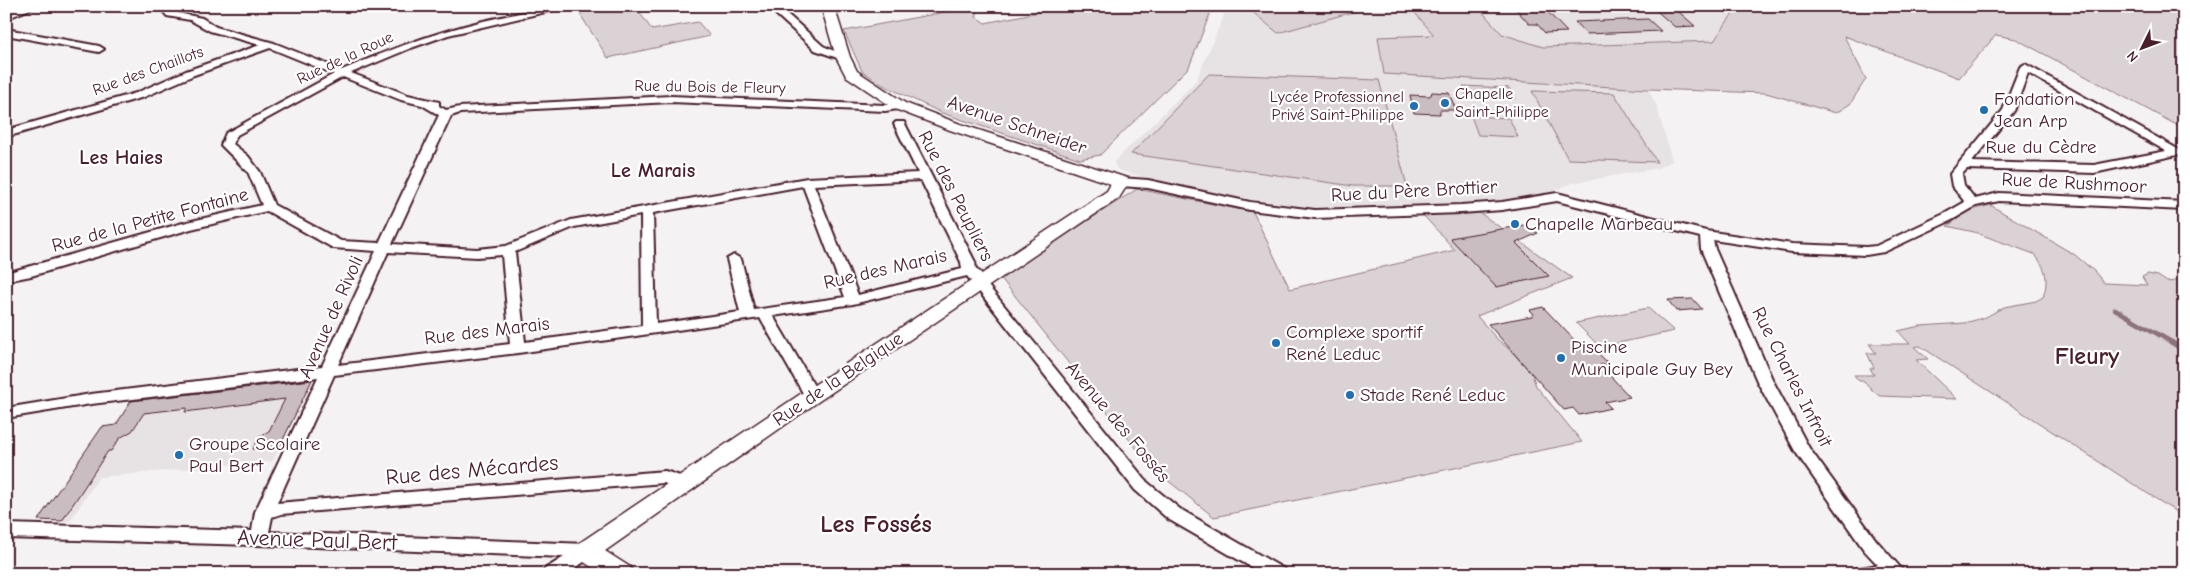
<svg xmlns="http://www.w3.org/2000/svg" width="2190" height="580" font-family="'Comic Neue',sans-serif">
  <rect width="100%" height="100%" fill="#f4f2f2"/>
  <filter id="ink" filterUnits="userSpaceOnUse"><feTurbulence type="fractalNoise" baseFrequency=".02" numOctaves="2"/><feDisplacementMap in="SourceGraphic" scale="10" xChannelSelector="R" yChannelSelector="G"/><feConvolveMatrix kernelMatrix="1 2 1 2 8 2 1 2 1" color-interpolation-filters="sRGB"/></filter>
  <g filter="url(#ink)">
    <!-- built -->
    <path fill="#e7e2e3" d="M1228,6H1242L1278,33L1374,6H1767L1866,79L1850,104L1836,113L1766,93L1648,89L1657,107L1672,161L1658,168L1573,183L1550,192L1494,202L1313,208L1191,191L1118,170L1114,162L1196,81Z
      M306,380L311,383L273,461L99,477L70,521L38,520L102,427L116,425L132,400Z"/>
    <!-- green -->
    <path fill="#dbd2d5" stroke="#927880" d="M583,6H635L652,30L698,22L710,36L608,58L576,8Z
      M977,6H984L978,11L976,17L985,23L1068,6H1114C1129,17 1148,7 1165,6C1181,6 1197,6 1213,6L1189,67L1100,155L1080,159L942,113L883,85L862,71L844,31Z
      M1245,6H1374L1278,33Z
      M1409,6H1477L1502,34L1543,47L1714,41L1738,6H2184V129L2016,39L1996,35L1959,78L1844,36L1866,79L1850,104L1836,113L1766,93L1648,89L1384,74L1378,37L1434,35Z
      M1209,74L1379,80L1407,186H1353L1131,154Z
      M1463,86L1509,88L1515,99L1467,98Z
      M1532,91L1614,93L1657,162L1568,159Z
      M1471,116L1509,118L1518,137L1478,135Z
      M1137,189L1253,212L1290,289L1455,250L1423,215L1477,211L1572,278L1477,316L1496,338L1513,353L1532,374L1536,386L1582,442L1214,517L1152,468L1000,277Z
      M1990,205L2075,255L2094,271L2104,283L2147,285L2142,277L2148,274L2158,276L2167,282L2184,280V517L1920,346L1914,347L1928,359L1916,360L1957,399L1880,396L1874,392L1864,381H1859L1854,375H1874L1870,368H1874L1867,353H1876L1869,344H1910L1898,331L1920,326L1965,323L1986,317L2004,307L2036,301L2043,297C2049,280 2046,267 2034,254L1974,232L1947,226L1969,211Z
      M1648,308L1674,331L1600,347L1576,323Z"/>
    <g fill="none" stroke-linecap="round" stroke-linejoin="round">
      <!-- stream-far1 -->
      <path stroke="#8d727a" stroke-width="4.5" d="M2115,309L2173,343"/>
      <!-- stream -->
      <path stroke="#8d727a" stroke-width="5" d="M2171,342L2184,350"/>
    </g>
    <!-- building -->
    <path fill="#cabdc1" stroke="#4a1f2b" d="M1542,6L1567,32L1545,33L1537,24H1529L1514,7Z
      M1651,6H1672L1695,26L1675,27Z
      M1648,19L1661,31L1586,34L1575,22Z
      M1432,92L1449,93L1456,110H1440V114L1414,113L1410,95L1429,96L1431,95Z
      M1524,225L1538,233L1516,243L1549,276L1496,287L1450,238Z
      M1693,299L1702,309L1676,311L1668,300Z
      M1543,307L1579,345L1584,343L1592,351H1596L1609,364L1600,365L1630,397L1605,402L1611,408L1579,415L1573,408L1564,410L1488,324L1532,316L1534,314L1530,310Z
      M312,380L279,448L253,449L260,436L269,431L285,399L185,412L187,408L144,413L132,431L120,438L111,451H108L62,521L38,520L102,427L116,425L131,401Z"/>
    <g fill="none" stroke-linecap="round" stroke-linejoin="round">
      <defs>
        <path id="street" d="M23,6H37L6,19V13Z
          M152,6H169L173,12L202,18L216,27L274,43L342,70C398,46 447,28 506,16C528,11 548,6 571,6L448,35L411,48L351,73L408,95L439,102V106L446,110L460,107L671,96L885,105L904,104L905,106L904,108L885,111L671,102L460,113L451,116L392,244L477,249L506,246L571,220L807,178L918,173L894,124L896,122H904L975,262L976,269L981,273L985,282L1147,482L1180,509L1284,569L1287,574H1263L1168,519L1135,490L967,276L853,304L773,316L820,396L817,400H807L760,318L518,353L334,375L277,503L665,471L680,476L690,486L688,490L682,492L664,483L281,514L272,517L269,532L587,544L593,546L596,551L593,556L566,574H542L545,569L564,557L290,546L6,538V524L252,531L255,512L318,377L91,404L6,418V408L91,394L322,366L376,251L333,248L267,211L191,229L31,276L6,281V273L183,223L262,205L248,172L221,145L226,133L334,74L270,48L194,75L144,97L6,137V130L136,93L186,71L260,45L210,31L190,20L167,16L162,10ZM343,77L401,100L422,105L439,115L379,243L341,241L274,205L260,172L248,156L233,144L237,135ZM921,180L961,262L962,269L858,295L814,185ZM803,186L845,297L754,310L741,259L734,255L727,259L740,312L656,324L653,213ZM641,215L642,326L525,342L515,252L574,227ZM388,252L477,257L502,255L510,344L338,365Z
          M767,6H778L823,46L848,57L843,60L815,50Z
          M838,6H859L828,14L823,11Z
          M6,29L99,46L104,49L99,52L6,35Z
          M2025,64L2183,152L2177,155L2094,173L1967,169L1962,174L1964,185L1975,199L1999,193L2184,202V210L1999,201L1976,206L1952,220L1884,252L1866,255L1792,252L1713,240L1715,249L1773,381L1809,448L1876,540L1906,574H1851L1854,569L1878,565L1864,550L1795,451L1757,381L1701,249L1700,237L1557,201L1502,210L1461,213L1315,218L1250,210L1148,188L1121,186L1115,182L1121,178L1148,180L1250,202L1315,210L1461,205L1502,202L1557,193L1706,231L1792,244L1866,247L1876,246L1944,214L1965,202L1952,186L1950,174L2003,110L2020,67ZM2028,73L2166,151L2094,165L1972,162L2014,111Z"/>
        <path id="secondary" d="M821,6H834L850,57L857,71L905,103L960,124L1127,178L1129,182L1119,198L819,401L605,551L630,567L633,574H602L578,558L575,551L578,544L805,391L1107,191L1111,184L950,130L895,109L846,76L836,57Z"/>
      </defs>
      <!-- street casing -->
      <use href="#street" stroke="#4a1f2b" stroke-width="4"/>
      <!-- secondary casing -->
      <use href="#secondary" stroke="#4a1f2b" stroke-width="3"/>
      <!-- street -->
      <use href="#street" fill="#fff" fill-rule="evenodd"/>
      <!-- secondary -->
      <use href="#secondary" fill="#fff" fill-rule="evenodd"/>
    </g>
  </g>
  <!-- markers -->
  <g fill="#1f6fb2" stroke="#fff" stroke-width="2">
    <circle cx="1445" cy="103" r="5"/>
    <circle cx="1414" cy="106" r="5"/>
    <circle cx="1984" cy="110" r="5"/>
    <circle cx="1515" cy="224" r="5"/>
    <circle cx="1276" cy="343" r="5"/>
    <circle cx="1561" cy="358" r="5"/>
    <circle cx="1350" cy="395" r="5"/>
    <circle cx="179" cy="455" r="5"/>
  </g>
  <g text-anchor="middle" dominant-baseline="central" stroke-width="4.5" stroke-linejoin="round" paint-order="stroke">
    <!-- far-street labels -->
    <g font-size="16" fill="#4a1f2b" stroke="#fff">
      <text transform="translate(345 58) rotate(-25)">Rue de la Roue</text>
      <text transform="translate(148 71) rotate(-20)">Rue des Chaillots</text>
      <text transform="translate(710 87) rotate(1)">Rue du Bois de Fleury</text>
    </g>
    <!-- far-poi labels -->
    <g font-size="16" fill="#4a1f2b" stroke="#fff" text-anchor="start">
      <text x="1455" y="94">Chapelle<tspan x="1455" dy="18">Saint-Philippe</tspan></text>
      <text x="1404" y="97" text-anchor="end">Lycée Professionnel<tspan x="1404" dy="18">Privé Saint-Philippe</tspan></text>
    </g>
    <!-- poi labels -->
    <g font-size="19" fill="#4a1f2b" stroke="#fff" text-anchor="start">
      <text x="1994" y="99">Fondation<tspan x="1994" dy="22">Jean Arp</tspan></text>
      <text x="1525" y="224">Chapelle Marbeau</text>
      <text x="1286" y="332">Complexe sportif<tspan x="1286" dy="22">René Leduc</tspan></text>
      <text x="1571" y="347">Piscine<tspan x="1571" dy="22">Municipale Guy Bey</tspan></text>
      <text x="1360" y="395">Stade René Leduc</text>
      <text x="189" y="444">Groupe Scolaire<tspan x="189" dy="22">Paul Bert</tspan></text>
    </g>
    <!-- street labels -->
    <g font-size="19" fill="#4a1f2b" stroke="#fff">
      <text transform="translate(1017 125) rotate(19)">Avenue Schneider</text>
      <text x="2041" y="147">Rue du Cèdre</text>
      <text transform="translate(2074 183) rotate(3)">Rue de Rushmoor</text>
      <text transform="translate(1414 191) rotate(-3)">Rue du Père Brottier</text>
      <text transform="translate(956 196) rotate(63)">Rue des Peupliers</text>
      <text transform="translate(150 220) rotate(-15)">Rue de la Petite Fontaine</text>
      <text transform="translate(885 269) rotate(-13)">Rue des Marais</text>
      <text transform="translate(331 317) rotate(-66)">Avenue de Rivoli</text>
      <text transform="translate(487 331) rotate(-7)">Rue des Marais</text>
      <text transform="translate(1792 377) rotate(63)">Rue Charles Infroit</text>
      <text transform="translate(838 379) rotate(-34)">Rue de la Belgique</text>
      <text transform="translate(1118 422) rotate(50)">Avenue des Fossés</text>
    </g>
    <!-- neighbourhood labels -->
    <g font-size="20" font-weight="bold" fill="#4a1f2b" stroke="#fff">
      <text x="121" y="157">Les Haies</text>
      <text x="653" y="170">Le Marais</text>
    </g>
    <!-- near-street labels -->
    <g font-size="22" fill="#4a1f2b" stroke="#fff">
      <text transform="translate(472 470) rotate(-5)">Rue des Mécardes</text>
      <text transform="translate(317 540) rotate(2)">Avenue Paul Bert</text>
    </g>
    <!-- district labels -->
    <g font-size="24" font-weight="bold" fill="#4a1f2b" stroke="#fff">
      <text x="2087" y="356">Fleury</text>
    </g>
    <!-- near-neighbourhood labels -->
    <g font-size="24" font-weight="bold" fill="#4a1f2b" stroke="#fff">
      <text x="876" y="524">Les Fossés</text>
    </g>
  </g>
  <!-- margin -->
  <rect width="2190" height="580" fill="none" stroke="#fff" stroke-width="25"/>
  <rect x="12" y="12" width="2165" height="555" fill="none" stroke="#4a1f2b" stroke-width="2" filter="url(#ink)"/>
  <!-- north arrow -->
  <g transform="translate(2142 48) rotate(228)" stroke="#ffffff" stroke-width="4" paint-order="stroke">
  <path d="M0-4L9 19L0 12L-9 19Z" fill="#4a1f2b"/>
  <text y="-8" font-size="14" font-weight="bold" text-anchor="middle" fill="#4a1f2b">N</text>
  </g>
</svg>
